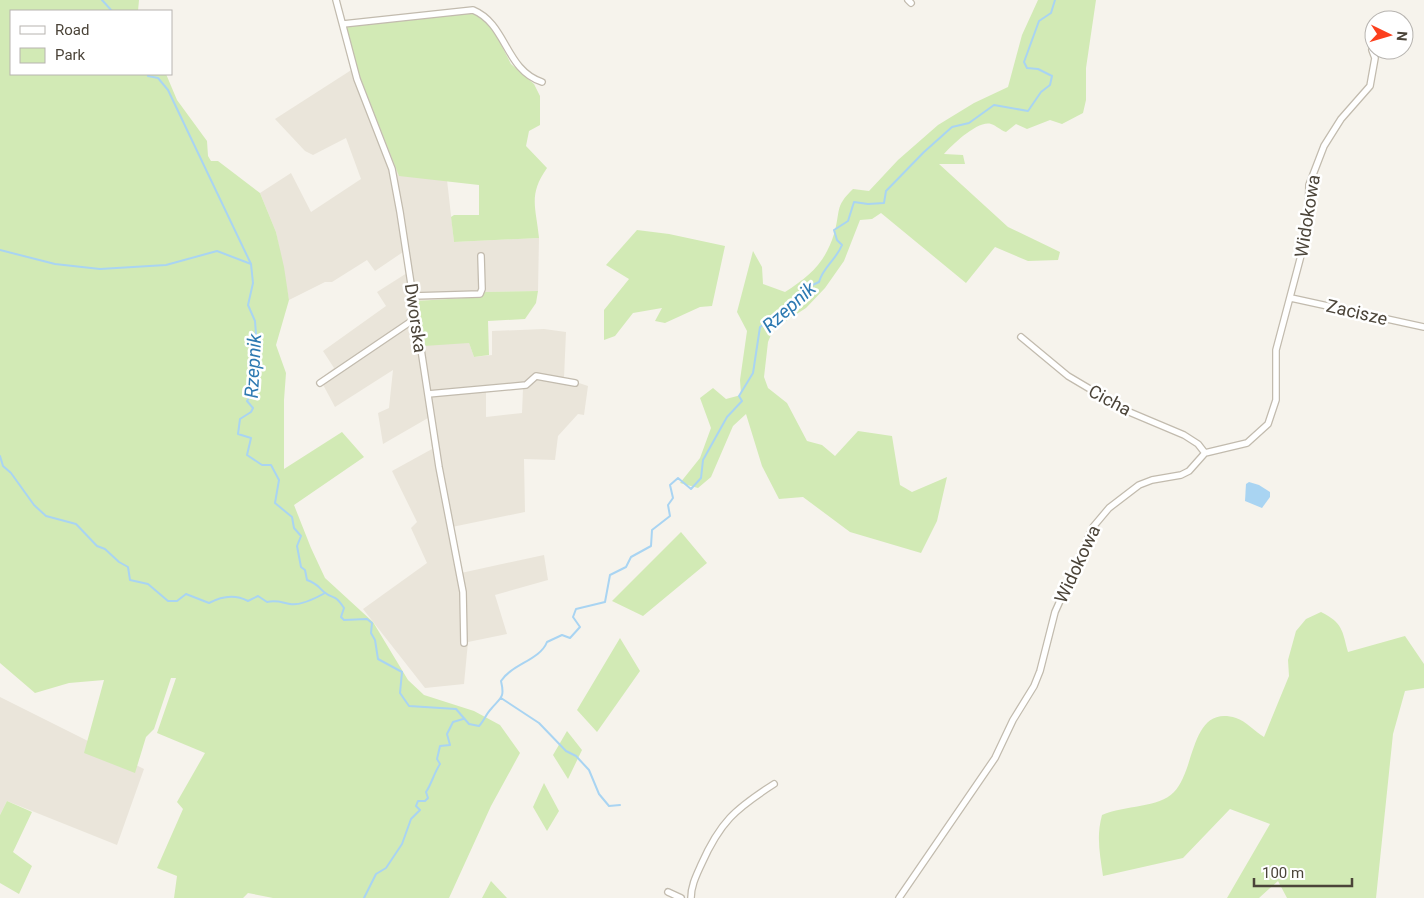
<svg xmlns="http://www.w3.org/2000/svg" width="1424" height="898" font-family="Roboto,sans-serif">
  <rect width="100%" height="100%" fill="#f6f3ec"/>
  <!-- residential -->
  <path fill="#eae5da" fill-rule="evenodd" d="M356,67L399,175L447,180L454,242L539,238L538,291L484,292L480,297L416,301L469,343L474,357L492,355V331L544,329L566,332L564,378L588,386L584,415L578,414L558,436L555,460L524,459L525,512L452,527L461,573L544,555L548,580L495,595L507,634L468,642L464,684L425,688L363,609L427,563L411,528L417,522L392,471L432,449L428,418L383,444L378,413L389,408L393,370L335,407L320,379L334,368L323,351L386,306L377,292L407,273L403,252L375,271L367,260L332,282H325L289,300L276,232L260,193L291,173L311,212L361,179L346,138L313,155L305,151L275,119ZM523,389L522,413L486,417V391Z
    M0,697L144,769L117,845L7,801L0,815Z"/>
  <!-- green -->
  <path fill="#d2eab5" d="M0,0H139L138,11H11V74H166L177,100L207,141L208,156L211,161H218L260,193L276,232L284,267L289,300L276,345L286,373L284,400V469L342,432L364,457L294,505L311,548L325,578L373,622L408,680L424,695L474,711L500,725L520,753L491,806L449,898H273L248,893L243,898H174L177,876L157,868L183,809L177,802L205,753L157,733L176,678H171L154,729L146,737L135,773L84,753L104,680L69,683L35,693L0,663Z
    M1038,0H1096L1086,68V100L1083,113L1062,124L1050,120L1027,129L1016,124L1006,132C1000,130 997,126 991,124C978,120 952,145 944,154L963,155L965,164H939L1008,227L1060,252L1058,260L1028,261L995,247L966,283L881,213L872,219L860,220L844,261L825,288L806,308L778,326L773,330L768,342L764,377L768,388L787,403L807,441L822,445L835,456L858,431L892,436L900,485L912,492L947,477L937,521L921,553L850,532L803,497L779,499L762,466L746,414L733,426L711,477L698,488L680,483L700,458L711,428L700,398L713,388L726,399L741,395L740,380L747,331L737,312L753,251L762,267L763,284L785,292C810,276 825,263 834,234C841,211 834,207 853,189L869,191L898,160L938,125L974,103L1008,87L1022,35Z
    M468,13L478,14L489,21L511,64L534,84L540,96V125L529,131L526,146L547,168C528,195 536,207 539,238L454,242L451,217L454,215H479V185L399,176L356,67L346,27L349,25Z
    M637,230L669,234L725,246L712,306L700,307L665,323L655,321L662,308L633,313L615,336L604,340V310L629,279L606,265Z
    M538,291L536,303L525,319L488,321L489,355L474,357L469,343L424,346L416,301L480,297L484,292Z
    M681,532L707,563L643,616L612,601Z
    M1321,612C1343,623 1342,630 1348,652L1405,636L1424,664V688L1405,691L1393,734L1376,898H1287L1278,881L1259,898H1227L1270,824L1230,809L1183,858L1103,876C1100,854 1096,837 1102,815C1125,805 1159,808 1174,792C1196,770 1190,704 1236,718C1246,721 1255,732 1264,737L1289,676L1288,660L1296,631L1306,619Z
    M620,638L640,671L597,732L577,710Z
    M567,731L582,750L568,779L553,755Z
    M544,783L559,811L547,831L533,807Z
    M7,801L32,812L13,852L32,866L19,894L0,883V815Z
    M491,881L507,898H482Z"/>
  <!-- water -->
  <path fill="#a9d4f2" d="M1249,482L1259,485L1270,492V497L1262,508L1245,501L1246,484Z"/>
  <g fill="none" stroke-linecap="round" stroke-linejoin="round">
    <!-- stream -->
    <path stroke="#a9d4f2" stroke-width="2" d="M102,0L112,11
      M148,74V76L158,78L168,90L251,264L253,283L248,305L255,321L257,348L250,369L252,393L247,401L253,408L251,412L240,419L238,434L251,438L247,455L262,465H271L279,480L275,503L292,517L294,528L301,536L297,546L301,567L305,570L307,580C318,584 317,586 324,592C334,600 334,593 344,608L341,617L344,620L367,619L372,623L371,633L375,640L378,659L402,672L400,693L409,706L456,709L469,724L479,726C484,721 486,714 491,709C501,697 505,698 501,681C512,664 540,660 547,642L562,635L570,638L580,627L573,617L576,609L605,602L610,575L626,567L631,557L651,546L652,530L670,516L668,505L673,498L670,485L678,478L691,489L701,478L703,460L727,417L742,401L739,396L753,373L760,327L778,314L790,311L806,288L819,282C823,267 836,260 842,245L837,240L834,230L848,221L854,202L868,204L884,203L886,191L924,152L952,127L969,123L994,105L1028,111L1041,92L1050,85L1052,76L1038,69L1027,68L1024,62L1039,21L1051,13L1055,0
      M0,250L55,264L100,269L166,265L217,251L251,264
      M0,456L3,466L11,473L34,505L46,516L76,524L97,546L105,549L119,562L128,567L130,580L148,584L168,601H177L186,594L209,603C222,596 235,594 248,601L258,596L267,602C277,600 280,602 290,604C301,606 316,598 325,593
      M501,698L539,723L566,751L576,756L589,770L599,794L609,806L620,805
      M364,898L376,874L386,868L402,844L411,819L420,810L416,806L418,801H425L428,798L426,792C432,783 434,773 440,764L437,759L440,746L450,745L447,734L453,722L463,719"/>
    <defs>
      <path id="street" d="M336,0L357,79L392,169L400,212L439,467L463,592L464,643
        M908,0L911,3
        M343,24L473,10C507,24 505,70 542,82
        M413,296L480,294L482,289L481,256
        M1291,298L1424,327
        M1021,337L1068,376L1127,411L1184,435L1198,444L1205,453
        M320,383L416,318
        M428,394L526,385L536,376L575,383
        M668,892L681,898
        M691,898C691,886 696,876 701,865C720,822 735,809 774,784
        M899,898L995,758L1013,720L1034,686L1040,671L1055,612L1093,527L1109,508L1139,485L1152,480L1181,475L1189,471L1205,453L1247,443L1268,424L1276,400V350L1308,229L1309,185L1324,146L1341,119L1370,86L1375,58L1372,50"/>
    </defs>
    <!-- street casing -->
    <use href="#street" stroke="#c2bbae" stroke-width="8"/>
    <!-- street -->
    <use href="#street" stroke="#fff" stroke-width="5.5"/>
  </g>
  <g text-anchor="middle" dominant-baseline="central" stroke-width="5" stroke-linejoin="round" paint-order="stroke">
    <!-- street labels -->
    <g font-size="18" fill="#4b4439" stroke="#fff">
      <text transform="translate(1307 216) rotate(-81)">Widokowa</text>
      <text transform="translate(1357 312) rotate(13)">Zacisze</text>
      <text transform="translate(416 318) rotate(82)">Dworska</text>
      <text transform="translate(1110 400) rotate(28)">Cicha</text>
      <text transform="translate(1077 564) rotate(-65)">Widokowa</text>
    </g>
    <!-- water labels -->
    <g font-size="19" font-style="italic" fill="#2e7ab2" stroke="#fff">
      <text transform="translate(789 307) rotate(-42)">Rzepnik</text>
      <text transform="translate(253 366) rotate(-87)">Rzepnik</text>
    </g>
  </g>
  <!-- legend -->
  <rect x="10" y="10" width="162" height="65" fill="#ffffff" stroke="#b7b4b0"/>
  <rect x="20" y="26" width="25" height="8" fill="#ffffff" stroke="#b7b4b0"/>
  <text x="55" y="35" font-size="15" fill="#4b4439">Road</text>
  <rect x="20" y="48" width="25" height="15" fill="#d2eab5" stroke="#b7b4b0"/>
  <text x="55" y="60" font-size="15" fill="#4b4439">Park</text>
  <!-- north arrow -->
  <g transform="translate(1389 35) rotate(95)"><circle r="24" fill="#ffffff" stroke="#b7b4b0"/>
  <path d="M0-4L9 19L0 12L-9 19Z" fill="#fc3f1d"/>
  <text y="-8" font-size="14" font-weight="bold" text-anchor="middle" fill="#4b4439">N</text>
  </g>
  <!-- scale -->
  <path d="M1254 878v8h98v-8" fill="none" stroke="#4b4439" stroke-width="2.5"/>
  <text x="1262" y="878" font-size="15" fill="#4b4439" stroke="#ffffff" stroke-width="4" paint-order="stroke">100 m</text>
</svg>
